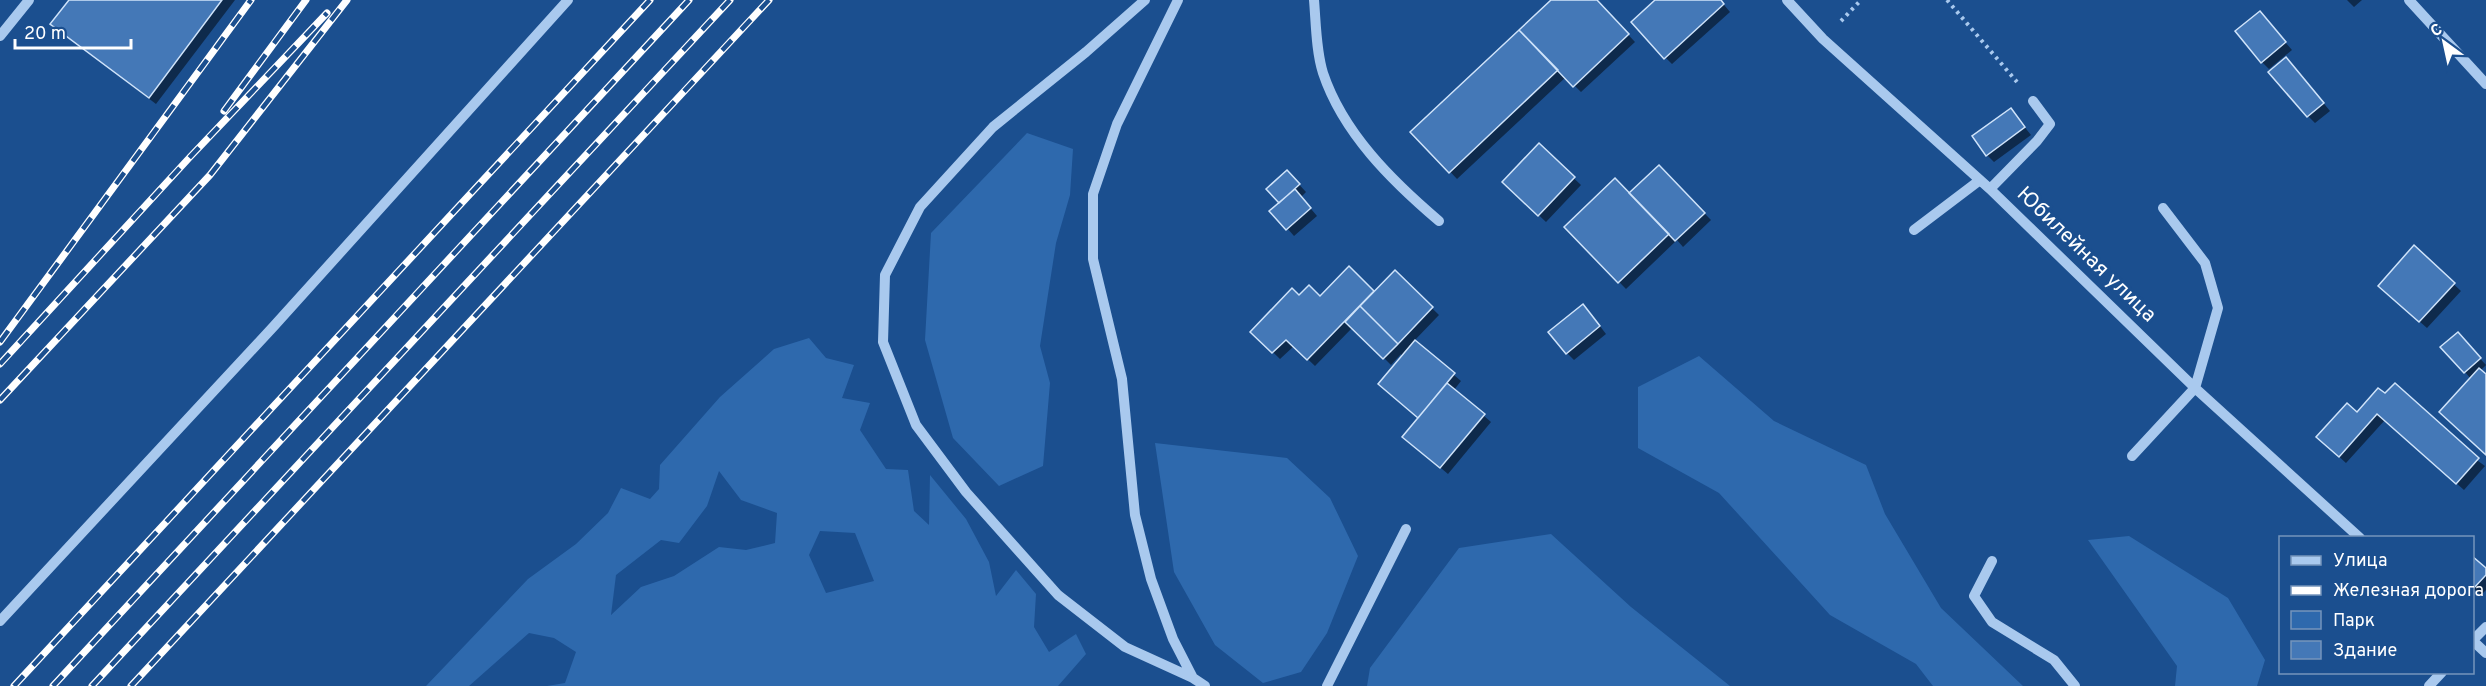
<svg xmlns="http://www.w3.org/2000/svg" width="2486" height="686" font-family="Overpass,sans-serif">
  <rect width="100%" height="100%" fill="#1b4f8f"/>
  <!-- green -->
  <path fill="#2e69ad" fill-rule="evenodd" d="M1027,133L1073,149L1070,195L1056,243L1040,346L1050,383L1043,466L999,486L953,438L925,340L931,233Z
    M809,338L826,358L854,365L842,398L870,403L860,430L886,469L908,470L914,511L929,525L930,475L966,519L989,562L996,596L1016,570L1036,594L1034,627L1049,652L1076,634L1086,654L1058,686H547L565,683L576,652L554,638L529,633L469,686H426L528,579L576,544L608,513L621,488L650,499L659,489L660,465L720,397L774,349ZM719,471L741,500L777,513L775,543L746,550L719,547L674,576L641,587L611,615L616,575L661,540L679,543L707,506ZM820,531L855,533L874,581L826,593L809,555Z
    M1699,356L1774,421L1866,465L1885,514L1941,608L2023,686H1933L1916,664L1830,615L1719,493L1638,448V387Z
    M1155,443L1287,458L1330,498L1358,556L1327,633L1301,672L1263,683L1215,645L1174,572Z
    M1551,534L1631,607L1730,686H1367L1370,668L1459,548Z
    M2129,536L2228,598L2265,660L2257,686H2175L2177,666L2088,540Z"/>
  <!-- shadow -->
  <path fill="#0007" d="M71,0H235L156,104L60,31Z
    M1552,0H1596L1635,42L1581,92L1566,77L1457,179L1413,132Z
    M1657,0H1720L1730,12L1672,64L1665,57Z
    M2347,0H2362L2354,7Z
    M2260,13L2292,50L2269,69L2262,62Z
    M2293,66L2330,111L2315,123L2308,116Z
    M2011,110L2031,135L1994,162L1987,155Z
    M1539,145L1581,185L1546,222L1504,182Z
    M1659,167L1711,220L1683,247L1677,240L1626,289L1566,227L1629,195Z
    M1294,179L1306,192L1301,197L1317,216L1294,236L1287,228L1281,203Z
    M2414,247L2461,291L2427,328L2387,293Z
    M1349,268L1374,293L1395,272L1439,315L1414,341L1461,381L1454,390L1491,422L1448,474L1411,443L1420,418L1401,354L1391,365L1353,327L1315,366L1294,346L1280,359L1252,332L1299,298H1320Z
    M1590,313L1606,334L1574,360L1567,353Z
    M2464,341L2486,365L2480,371L2486,376V454L2471,379L2465,372Z
    M2379,390L2485,466L2464,490L2385,420L2346,463L2325,444Z
    M2472,558L2486,570V590L2481,595L2472,587Z"/>
  <!-- building -->
  <path fill="#4478b7" stroke="#cfe3fa" stroke-width="1.5" d="M69,0H222L149,98L50,24Z
    M1551,0H1597L1629,34L1573,87L1519,30Z
    M1655,0H1721L1724,4L1664,59L1631,22Z
    M2260,11L2286,42L2261,63L2235,31Z
    M1519,30L1558,70L1449,173L1410,132Z
    M2286,57L2324,103L2307,117L2268,72Z
    M2011,108L2025,127L1986,156L1972,136Z
    M1539,143L1575,177L1538,216L1502,182Z
    M1659,165L1705,213L1675,241L1629,193Z
    M1287,170L1300,184L1279,203L1266,189Z
    M1615,178L1669,234L1618,283L1564,227Z
    M1295,189L1311,208L1286,230L1269,211Z
    M2414,245L2455,283L2419,322L2378,286Z
    M1349,266L1374,291L1307,360L1286,340L1272,353L1250,332L1292,288L1299,295L1309,285L1320,296Z
    M1395,270L1433,307L1398,344L1360,306Z
    M1583,304L1600,326L1566,354L1548,332Z
    M1360,306L1398,344L1383,359L1345,322Z
    M2458,332L2481,358L2464,373L2440,347Z
    M1415,340L1455,373L1418,418L1378,384Z
    M2479,368L2486,374V455L2439,412Z
    M1447,383L1485,414L1440,468L1402,437Z
    M2395,383L2479,458L2456,484L2377,414L2339,457L2316,437L2347,403L2357,412L2378,388L2385,393Z
    M2472,556L2486,568V575L2473,589Z"/>
  <g fill="none" stroke-linecap="round" stroke-linejoin="round">
    <!-- path -->
    <path stroke="#a9c9ee" stroke-width="4" stroke-dasharray="3 4.5" stroke-linecap="butt" d="M1947,0L2017,82
      M1841,21L1861,0"/>
    <!-- minor -->
    <path stroke="#a9c9ee" stroke-width="10" d="M1145,0L1086,52L993,127L920,207L885,275L883,342L916,425L966,492L1058,595L1125,647L1193,678L1205,686
      M1178,0L1117,124L1093,194V259L1122,379L1135,515L1151,579L1173,639L1193,678
      M1314,0C1316,23 1316,51 1323,73C1343,133 1392,181 1439,221
      M1787,0L1823,39L1990,189L2195,388L2360,538
      M2409,0L2486,84
      M0,36L29,0
      M1990,189L2037,141L2050,124L2033,101
      M1914,230L1980,180
      M2132,456L2195,388L2218,308L2205,263L2163,208
      M1992,561L1974,596L1992,622L2054,660L2075,686
      M0,621L274,326L568,0
      M2472,640L2486,653
      M2472,641L2486,627
      M1327,686L1406,529
      M2429,686L2442,672"/>
    <defs>
      <path id="rail" d="M224,111L306,0
        M0,342L251,0
        M0,364L190,157L327,13
        M0,400L210,175L347,0
        M14,686L650,0
        M53,686L689,0
        M92,686L730,0
        M131,686L769,0"/>
    </defs>
    <!-- rail casing -->
    <use href="#rail" stroke="#fff" stroke-width="7"/>
    <!-- rail -->
    <use href="#rail" stroke="#1b4f8f" stroke-width="4.5" stroke-dasharray="14" stroke-linecap="butt"/>
  </g>
  <g text-anchor="middle" dominant-baseline="central" stroke-width="6" stroke-linejoin="round" paint-order="stroke">
    <!-- street labels -->
    <g font-size="21" fill="#fff" stroke="#1b4f8f">
      <text transform="translate(2086 255) rotate(44)">Юбилейная улица</text>
    </g>
  </g>
  <!-- legend -->
  <rect x="2279" y="536" width="195" height="138" fill="#1b4f8f" stroke="#7695bc" stroke-width="1.5"/>
  <rect x="2291" y="556" width="30" height="9" fill="#a9c9ee" stroke="#7695bc" stroke-width="1.5"/>
  <text x="2333" y="566" font-size="18" fill="#ffffff">Улица</text>
  <rect x="2291" y="586" width="30" height="9" fill="#ffffff" stroke="#7695bc" stroke-width="1.5"/>
  <text x="2333" y="596" font-size="18" fill="#ffffff">Железная дорога</text>
  <rect x="2291" y="611" width="30" height="18" fill="#2e69ad" stroke="#7695bc" stroke-width="1.5"/>
  <text x="2333" y="626" font-size="18" fill="#ffffff">Парк</text>
  <rect x="2291" y="641" width="30" height="18" fill="#4478b7" stroke="#7695bc" stroke-width="1.5"/>
  <text x="2333" y="656" font-size="18" fill="#ffffff">Здание</text>
  <!-- north arrow -->
  <g transform="translate(2444 42) rotate(327)" stroke="#1b4f8f" stroke-width="4.5" paint-order="stroke">
  <path d="M0-4.5L10 22L0 15L-10 22Z" fill="#ffffff"/>
  <text y="-9" font-size="16" font-weight="bold" text-anchor="middle" fill="#ffffff">С</text>
  </g>
  <!-- scale -->
  <path d="M15 39v9h116v-9" fill="none" stroke="#ffffff" stroke-width="3"/>
  <text x="24" y="39" font-size="18" fill="#ffffff" stroke="#1b4f8f" stroke-width="4.5" paint-order="stroke">20 m</text>
</svg>
